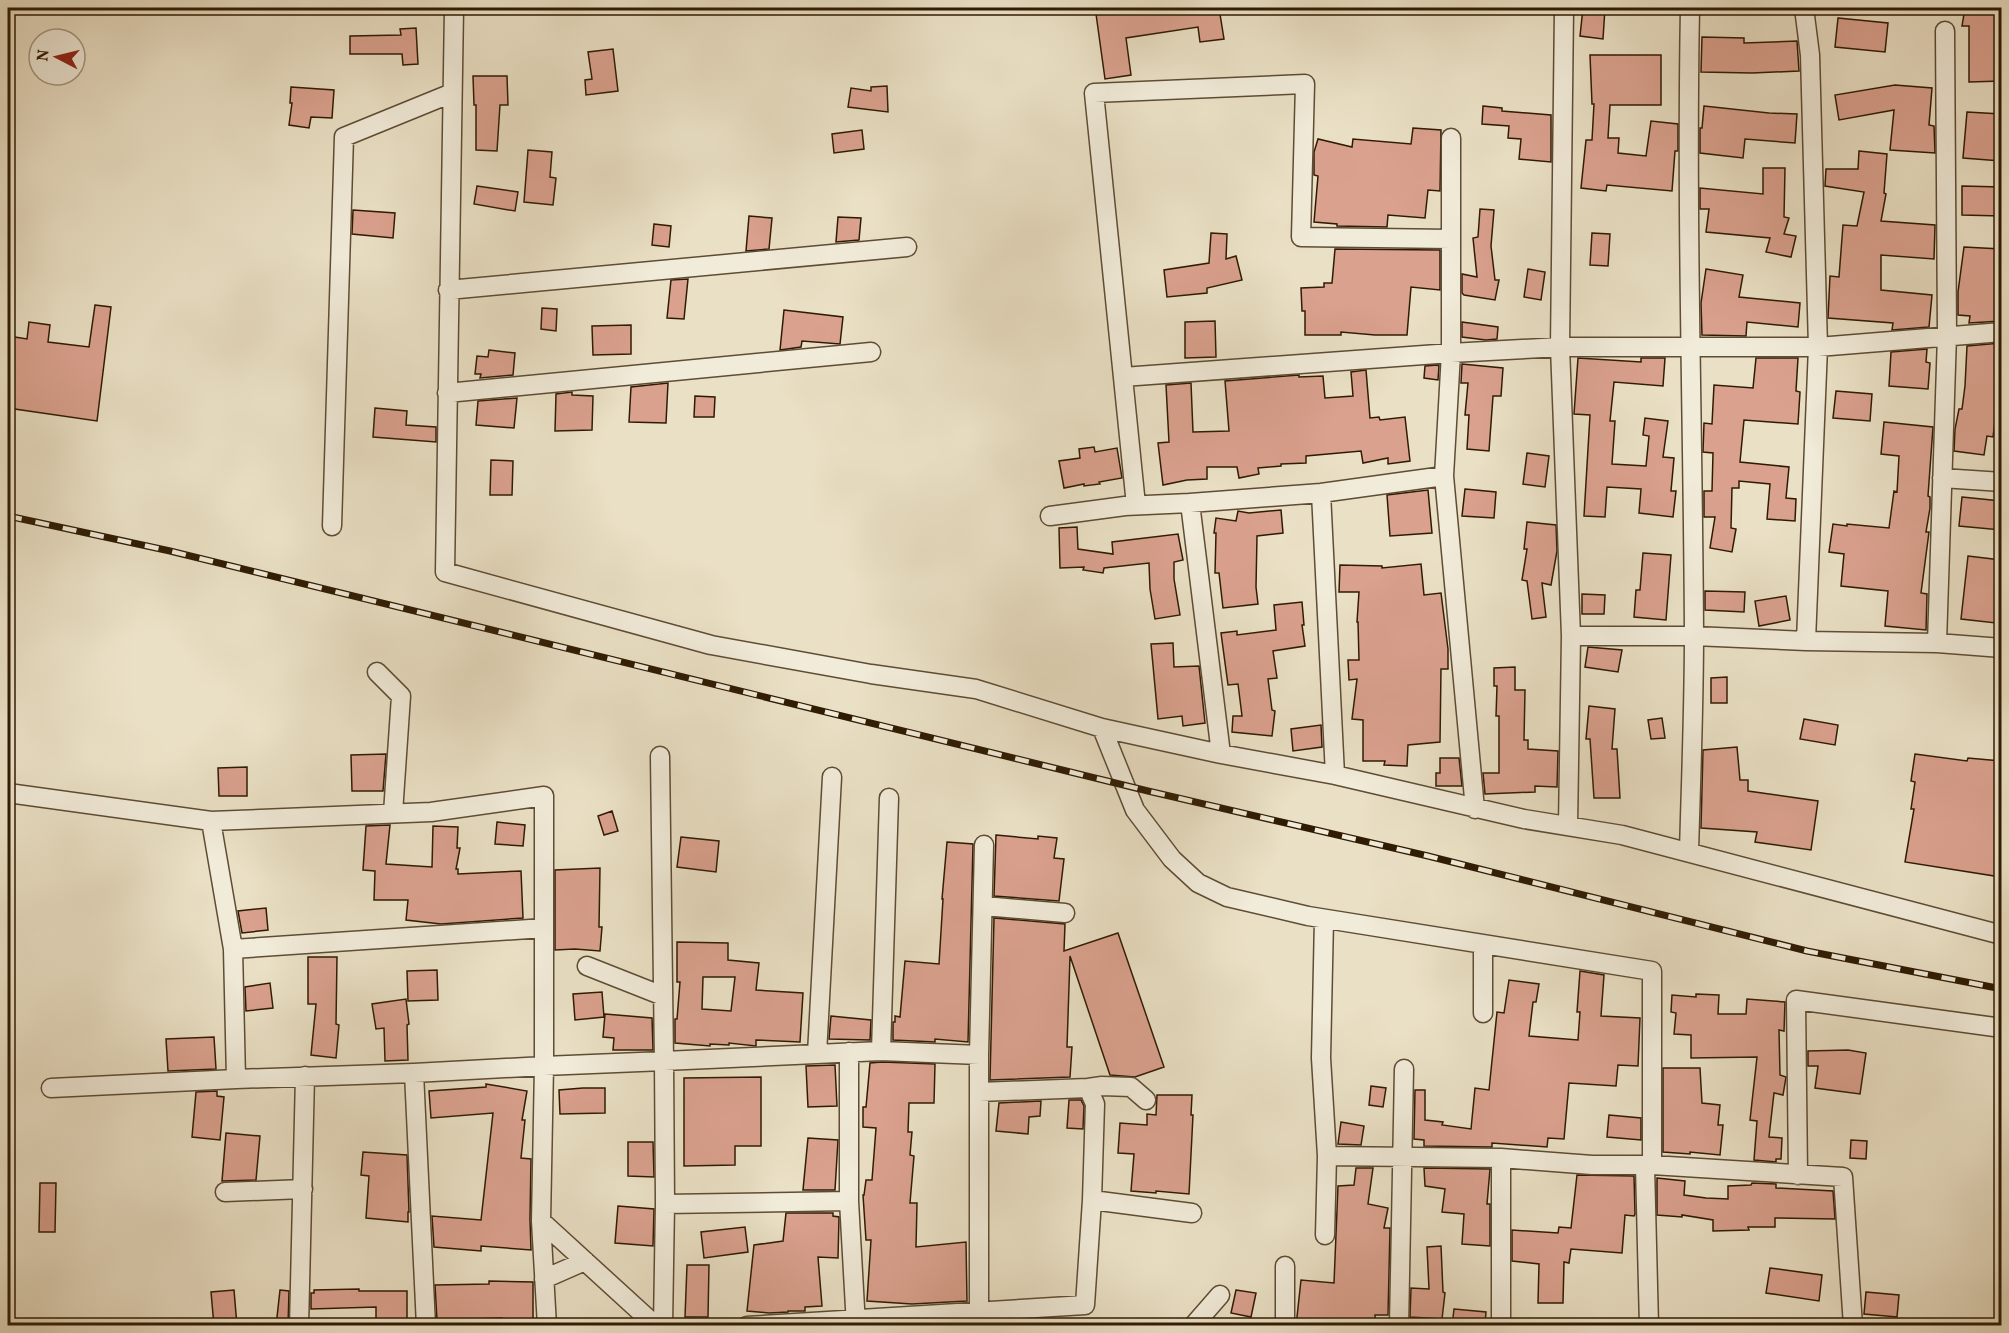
<svg xmlns="http://www.w3.org/2000/svg" width="2009" height="1333" font-family="Vollkorn,serif">
  <rect width="100%" height="100%" fill="#eae0c5"/>
  <filter id="stains"><feTurbulence type="fractalNoise" baseFrequency=".00333" numOctaves="4"/><feColorMatrix values="0 0 0 0 .2 0 0 0 0 .09 0 0 0 0 .02 0 0 0 .5 -.17"/></filter>
  <radialGradient id="worn" r=".72"><stop offset=".6" stop-color="#630" stop-opacity="0"/><stop offset="1" stop-color="#630" stop-opacity=".3"/></radialGradient>
  <!-- building -->
  <path fill="#daa18e" stroke="#2f1b03" stroke-width="1.5" fill-rule="evenodd" d="M1140,8H1219L1224,39L1200,42L1198,27L1126,38L1131,75L1105,79L1096,14Z
    M1583,8H1605L1603,39L1580,36Z
    M1965,8L2001,11V81L1969,82V26H1962Z
    M1838,18L1888,23L1885,52L1835,47Z
    M416,28L418,64L403,65L402,54H350V36L401,35L400,29Z
    M1702,37L1744,38V43L1797,41L1799,71L1752,73L1701,72Z
    M613,49L618,91L586,95L585,80L592,79L588,52Z
    M1590,55H1661V105H1610L1608,138H1619L1618,153L1646,156L1651,121L1678,124V151H1675L1672,191L1607,185L1606,191L1581,188L1586,140H1592L1594,104H1592Z
    M473,76H507L508,105H500L497,151L476,150V105H474Z
    M1895,85L1932,88L1929,125L1934,126L1935,153L1890,150L1894,110L1839,120L1835,95Z
    M887,86L888,112L848,107L851,88L871,91V87Z
    M291,87L334,90L332,118L311,117L309,128L289,125L292,103H290Z
    M1483,106L1502,108V111L1551,115V162L1519,159L1521,139L1508,138L1509,126L1482,124Z
    M1704,106L1769,113L1797,114L1795,143L1745,139L1743,158L1700,153V128H1702Z
    M1967,112L2001,114V161L1963,158Z
    M1413,128L1441,130L1440,191L1428,190L1425,218L1388,215L1387,227L1337,226V224L1314,222L1318,176L1314,175V152L1318,139L1352,147L1353,139L1411,144Z
    M862,130L864,149L834,153L832,134Z
    M528,150L552,152L550,177L556,178L553,205L524,202Z
    M1859,151L1887,154L1884,193L1886,194L1881,221L1935,225L1934,259L1881,255V290L1932,295L1929,327L1892,330L1893,323L1828,318L1830,276L1839,277L1843,225L1857,226L1864,192L1825,186L1826,169H1858Z
    M1763,168H1785L1784,217L1789,218L1784,234L1796,236L1791,257L1766,252L1770,238L1706,232L1709,209H1700V188L1763,194Z
    M477,186L518,192L515,211L474,204Z
    M1962,186L2001,187V216L1962,215Z
    M1480,209L1494,210L1491,246L1495,280H1499L1495,300L1464,295L1462,293V274L1477,277L1473,238L1478,237Z
    M353,210L395,213L393,238L352,234Z
    M749,216L772,218L769,249L746,251Z
    M838,217L861,218L859,240L836,242Z
    M654,224L671,226L669,247L652,245Z
    M1211,233L1227,234L1226,259L1236,256L1242,280L1207,288V293L1167,297L1164,270L1209,263Z
    M1592,233L1610,234L1608,266L1590,265Z
    M1964,247L2001,249V321L1969,323L1970,316L1958,315V292Z
    M1335,249L1440,250V290L1411,287L1407,335H1375L1341,332V335H1305V311H1302L1301,288L1324,287V283H1332Z
    M1528,269L1545,272L1541,300L1524,297Z
    M1706,269L1743,275L1739,297L1800,303L1798,327L1747,322L1746,336L1702,335L1701,303Z
    M688,279L684,319L667,318L671,280Z
    M95,305L111,307L97,421L8,408V336L27,339L29,322L50,325L48,342L89,347Z
    M542,308L557,309L556,331L541,329Z
    M784,310L843,317L840,344L802,341L801,347L780,350Z
    M1215,321L1216,357L1185,358V322Z
    M1462,322L1498,327L1497,339L1486,340L1462,337Z
    M631,325V354L593,355L592,326Z
    M2001,343V407L1997,406L1993,437L1987,436L1984,455L1954,451L1955,429L1959,409H1962L1965,386L1967,346Z
    M1927,349L1926,362L1930,363L1928,389L1889,386L1891,352Z
    M489,350L515,353L513,375L480,378L481,374H475L477,356L488,357Z
    M1578,358L1641,362V358H1665L1663,386L1614,382L1610,421H1615L1612,464L1646,466L1649,436L1643,435L1645,418L1668,421L1663,457L1674,458L1671,491H1676L1673,517L1639,513L1641,489L1607,487L1605,517L1584,516L1590,415L1574,414Z
    M1756,358H1798L1796,391L1800,392L1798,424L1744,420L1740,462L1789,467L1786,498L1796,499L1795,521L1767,519L1770,484L1739,481V488H1732L1731,528L1736,529L1732,552L1710,548L1715,517H1704V491H1712L1713,453L1703,452L1704,423L1712,424L1714,385L1753,388Z
    M1462,364L1503,368L1501,396H1493L1489,451L1467,449L1469,415H1465L1468,383H1461Z
    M1437,365L1439,366L1438,380L1424,378L1425,366Z
    M1366,370L1370,418L1379,417L1380,420L1405,417L1410,461L1388,464V458L1363,463L1361,451L1306,456V463L1281,464V466L1258,468L1259,474L1239,478L1237,467H1207V479L1187,480L1163,485L1158,443L1169,442L1166,385L1191,383L1193,432L1229,431L1225,381L1299,375V377L1323,376L1325,398L1353,396L1351,372Z
    M668,383L666,423L629,422L631,387Z
    M1836,391L1872,394L1870,421L1833,418Z
    M572,392V395L593,396L592,430L555,431L556,394Z
    M695,396L715,397L714,417H694Z
    M517,398L514,428L476,425L478,401Z
    M375,408L407,411L406,425L436,427V442L373,437Z
    M1884,422L1933,427L1928,496L1930,497V508L1926,532H1929L1921,593L1927,594L1926,630L1885,626L1888,591L1841,586L1844,554L1829,552L1833,524L1847,526V524L1889,528L1894,491L1897,492L1899,456L1881,454Z
    M1094,447L1095,452L1117,448L1122,478L1099,482L1100,484L1084,486V484L1064,488L1059,461L1080,458L1079,449Z
    M1527,453L1549,456L1545,487L1523,484Z
    M491,460L513,461L512,495H490Z
    M1465,489L1496,492L1494,518L1462,516Z
    M1428,490L1432,533L1390,536L1387,495Z
    M1962,497L2001,501V530L1959,526Z
    M1281,510L1283,533L1257,536L1256,587L1258,604L1223,608L1219,573H1215L1216,533H1214L1216,518L1236,521L1238,511L1249,513Z
    M1527,522L1556,525L1557,551L1551,585L1542,583L1546,617L1532,619L1527,581L1522,580L1527,549H1524Z
    M1077,527L1078,549L1113,554L1112,542L1178,534L1183,560L1174,562V579L1180,615L1155,619L1150,589L1149,563L1104,568L1103,573L1083,570L1084,567L1060,568L1059,528Z
    M1643,553L1671,555L1666,620L1634,617L1636,590H1640Z
    M1968,556L2001,560V576L1996,623L1961,619Z
    M1421,564L1424,595L1441,593L1448,649V669H1441L1440,742L1408,745L1407,766L1384,765L1385,761H1363V720L1352,719L1357,679L1349,680L1348,660H1359L1358,622H1357L1359,592H1339L1340,565L1382,566V568Z
    M1705,591L1745,592L1744,612L1705,610Z
    M1582,594L1605,595L1604,614H1582Z
    M1786,596L1790,620L1759,626L1755,601Z
    M1302,602L1304,625H1302L1305,646L1273,651L1277,678L1268,679L1272,710L1275,711L1272,736L1232,732L1233,716H1242L1238,684L1228,685L1221,633L1237,631V635L1276,630L1274,605Z
    M1173,643L1174,667L1199,666L1205,723L1183,726L1182,716L1158,719L1151,644Z
    M1588,647L1622,650L1618,672L1585,667Z
    M1515,667V690H1525L1524,740H1528V749L1558,751L1557,787L1535,786V792L1485,794L1483,773H1499V716H1496L1497,686H1494V668Z
    M1727,677V703H1711V678Z
    M1589,706L1615,709L1612,749H1617L1620,798H1594L1590,739H1586Z
    M1662,718L1665,738L1651,739L1648,720Z
    M1804,719L1838,725L1835,745L1800,739Z
    M1321,725L1322,747L1293,751L1291,729Z
    M1737,747L1740,780H1748V791L1818,801L1811,850L1755,842L1757,832L1701,828L1703,750Z
    M386,754L383,791H352L351,755Z
    M1915,754L1967,761L1968,758L2001,761V877L1905,862L1914,809H1911L1915,782L1911,781Z
    M1440,758H1459L1462,786H1436V773H1440Z
    M247,767V796H219L218,768Z
    M612,811L618,831L604,835L598,816Z
    M497,822L525,825L523,846L495,844Z
    M390,825L386,864L432,867L433,826L458,827L457,848H460L456,869H458V874L521,871L523,918L441,924L406,920L408,900H374L375,871L363,870L366,826Z
    M996,835L1038,839V836L1057,838L1054,858L1064,859L1059,901L994,896Z
    M681,837L719,841L716,872L677,867Z
    M947,842L973,844L968,1042L935,1039V1042L893,1040V1022H895V1016L900,1017L905,961L939,964L943,899H942Z
    M600,868L599,927H602L600,951L575,949L555,950V870Z
    M266,908L268,930L242,933L238,911Z
    M994,918L1065,924L1064,951L1118,933L1164,1067L1135,1077L1110,1075L1070,956L1067,1047H1072L1070,1077L990,1080Z
    M677,942L728,943V960L759,963L756,990L803,993L800,1042L756,1040V1046L729,1043V1045L710,1044V1046L675,1043V1019H677L680,982H677ZM703,977H735L731,1011L702,1009Z
    M308,957H337L336,1024L339,1025L336,1058L311,1055L316,1004H308Z
    M437,970L438,1000L408,1001L407,971Z
    M1580,971L1604,975L1601,1016L1640,1018L1638,1066L1618,1065L1616,1086L1569,1083L1564,1139L1548,1138L1547,1147L1492,1143V1147L1424,1146V1140L1414,1139L1415,1090H1425V1120L1443,1122L1442,1125L1471,1129L1475,1088L1489,1090L1497,1012L1504,1013L1509,980L1539,984L1536,1002H1533L1529,1036L1578,1040L1580,1012H1577Z
    M270,983L273,1008L246,1011L245,987Z
    M602,992L604,1017L575,1020L573,994Z
    M1696,994L1719,995L1718,1014H1746L1747,999L1785,1002L1784,1031L1779,1030L1780,1075L1786,1077L1783,1095L1774,1093L1769,1137L1782,1138L1781,1159H1776V1162L1754,1160L1757,1121L1750,1120L1757,1057L1691,1058V1035L1674,1034L1676,1013L1671,1012L1672,995L1696,997Z
    M406,999L409,1024L407,1025L408,1060L385,1061L384,1028L376,1029L372,1004Z
    M605,1014L652,1018L653,1050H613L614,1038L603,1037Z
    M831,1016L871,1020L870,1040L829,1039Z
    M214,1037L216,1069L168,1071L166,1039Z
    M1848,1050L1866,1053L1860,1094L1815,1088L1818,1066H1808V1051Z
    M882,1062L935,1064L934,1103H909L908,1132H912L910,1155L914,1156L910,1203H917L916,1247L966,1242L967,1301L912,1304L867,1301L871,1240H866L863,1195H864L866,1180H872L876,1128L863,1127V1107H866L870,1063Z
    M835,1065L837,1106L808,1107L806,1066Z
    M1663,1068H1700L1702,1103L1720,1105L1718,1125H1723L1720,1155L1690,1152V1154L1663,1152Z
    M761,1077V1146H735V1165L684,1166V1078Z
    M486,1084L527,1091L522,1120H525L521,1158L531,1159L530,1219L531,1250L481,1246V1251L434,1247L432,1216L481,1220L493,1113L431,1118L429,1091L486,1087Z
    M1371,1086L1386,1088L1383,1107L1369,1105Z
    M583,1088H605V1113L560,1114L559,1090Z
    M217,1091V1096L224,1097L220,1140L192,1137L196,1092Z
    M1157,1095H1192L1191,1115H1193L1189,1194L1156,1191V1193L1131,1191L1134,1154L1118,1153L1120,1123L1147,1125V1114L1156,1115Z
    M1069,1100H1081L1084,1106L1083,1129L1067,1128Z
    M1041,1101L1040,1116L1029,1117L1028,1134L996,1131L999,1103Z
    M1609,1115L1641,1118V1140L1607,1137Z
    M1341,1122L1364,1126L1361,1145L1338,1144Z
    M226,1133L260,1136L256,1180L222,1181Z
    M808,1138L838,1140L835,1190H803Z
    M1851,1140L1867,1141L1866,1159L1850,1158Z
    M628,1142H653L654,1177L628,1176Z
    M363,1152L407,1155L409,1212H408V1222L366,1218L369,1176L361,1175Z
    M1356,1168H1373L1368,1204L1388,1208L1384,1228H1390L1388,1315H1375L1376,1326H1296L1301,1280L1334,1283L1338,1186L1354,1185Z
    M1424,1168L1490,1169L1487,1204H1490V1246L1462,1244L1464,1214L1442,1212L1445,1189L1425,1186Z
    M1577,1175L1634,1176L1635,1214L1634,1216L1625,1215L1622,1253L1571,1249L1569,1263L1564,1262L1563,1303H1538L1539,1264L1512,1261V1230L1558,1233L1559,1227L1571,1228Z
    M1657,1178L1685,1181L1684,1195L1706,1198L1728,1199V1186L1751,1185L1752,1183L1776,1184V1188L1833,1191L1835,1219L1775,1218V1227H1748L1749,1230L1713,1231V1220L1682,1215V1217L1657,1215Z
    M40,1183H56L55,1232H39Z
    M618,1206L654,1209L653,1246L615,1243Z
    M786,1213H833V1216L839,1217L838,1258L818,1257L822,1306L805,1307V1311H788V1312L769,1313L747,1311L754,1245L783,1241Z
    M745,1227L748,1252L704,1258L701,1232Z
    M1441,1246L1443,1292L1445,1293L1442,1319L1410,1317L1411,1288L1429,1289L1427,1247Z
    M687,1265H709L708,1317H685Z
    M1770,1268L1822,1275L1819,1301L1766,1293Z
    M489,1281L533,1282V1326H503L502,1318L437,1320L435,1285L489,1284Z
    M359,1289V1291H407V1323H401V1326H383V1320H376V1307L311,1309V1293H314V1290Z
    M234,1290L237,1326H214L211,1292Z
    M280,1290L289,1291L288,1326H276Z
    M1236,1290L1256,1293L1251,1317L1231,1313Z
    M1866,1292L1899,1295L1897,1317L1864,1314Z
    M1454,1309L1486,1312L1485,1326H1452Z"/>
  <g fill="none" stroke-linecap="round" stroke-linejoin="round">
    <defs>
      <path id="minor" d="M454,8L445,572L711,645L871,674L976,689L1102,728L1221,754L1335,775L1524,819L1622,835L2002,935
        M1564,8L1560,347L1571,636L1568,826
        M1804,8L1810,55L1818,347L1806,641
        M448,290L907,247
        M1123,377L1451,353L1560,347H1818L2002,332
        M447,393L871,352
        M1444,476L1475,809
        M1942,478L2002,482
        M1321,493L1335,775
        M1136,505L1094,93L1305,84L1301,237L1451,239
        M1050,516L1125,506L1190,503
        M332,526L344,137L452,93
        M1571,636H1694L1806,641L1937,643L1947,335L1945,31
        M1937,643L2002,648
        M377,672L401,696L393,813
        M1102,728L1135,810L1172,859L1198,883L1227,897L1308,916L1652,971V1165
        M1221,754L1190,503L1321,493L1444,476L1451,353V138
        M8,793L211,821
        M1689,852C1691,779 1694,707 1694,634C1693,425 1686,216 1690,8
        M984,906L1065,913
        M1324,919L1321,1058L1327,1156L1325,1235
        M233,949L544,928
        M587,966L663,996
        M1483,1013V944
        M881,1051L889,798
        M849,1052V1201L856,1326
        M817,1054L832,777
        M979,1055L984,845
        M414,1073L426,1326
        M51,1088L236,1079
        M979,1092L1088,1088L1102,1086L1131,1087L1146,1100
        M1327,1156L1501,1158
        M1645,1166L1649,1326
        M1798,1175L1796,1000L2002,1028
        M225,1192L303,1189
        M1092,1200L1192,1213
        M665,1204L849,1201
        M541,1221L656,1326
        M1285,1266V1326
        M544,1279L585,1261
        M299,1326L305,1076
        M547,1326L541,1221L544,1066L414,1073L236,1079L233,949L211,821L431,812L544,796V1066L664,1061L660,756
        M663,1326L665,1204L664,1061L881,1051L979,1055V1326
        M747,1326L1085,1305L1092,1200L1095,1104L1088,1088
        M1193,1326L1220,1295
        M1399,1326L1404,1069
        M1501,1326V1158L1592,1165H1652L1843,1177L1853,1326"/>
    </defs>
    <!-- minor casing -->
    <use href="#minor" stroke="#5e4c34" stroke-width="21"/>
    <!-- minor -->
    <use href="#minor" stroke="#f1ebd9" stroke-width="18"/>
    <defs>
      <path id="rail" d="M8,516L170,551L1148,791L1428,856L1807,951L2002,989"/>
    </defs>
    <!-- rail casing -->
    <use href="#rail" stroke="#2f1b03" stroke-width="7"/>
    <!-- rail -->
    <use href="#rail" stroke="#f1ebd9" stroke-width="4.5" stroke-dasharray="14" stroke-linecap="butt"/>
  </g>
  <!-- margin -->
  <rect width="2009" height="1333" fill="none" stroke="#eae0c5" stroke-width="30"/>
  <rect x="9" y="9" width="1991" height="1315" fill="none" stroke="#2f1b03" stroke-width="3"/>
  <rect x="15" y="15" width="1979" height="1303" fill="none" stroke="#2f1b03" stroke-width="1.5"/>
  <!-- north arrow -->
  <g transform="translate(57 57) rotate(277)"><circle r="28" fill="#f1ebd9" stroke="#a39883" stroke-width="1.5"/>
  <path d="M0-4.5L10 22L0 15L-10 22Z" fill="#8f2418"/>
  <text y="-9" font-size="16" font-weight="bold" text-anchor="middle" fill="#2f1b03">N</text>
  </g>
  <rect width="100%" height="100%" filter="url(#stains)"/>
  <rect width="100%" height="100%" fill="url(#worn)"/>
</svg>
